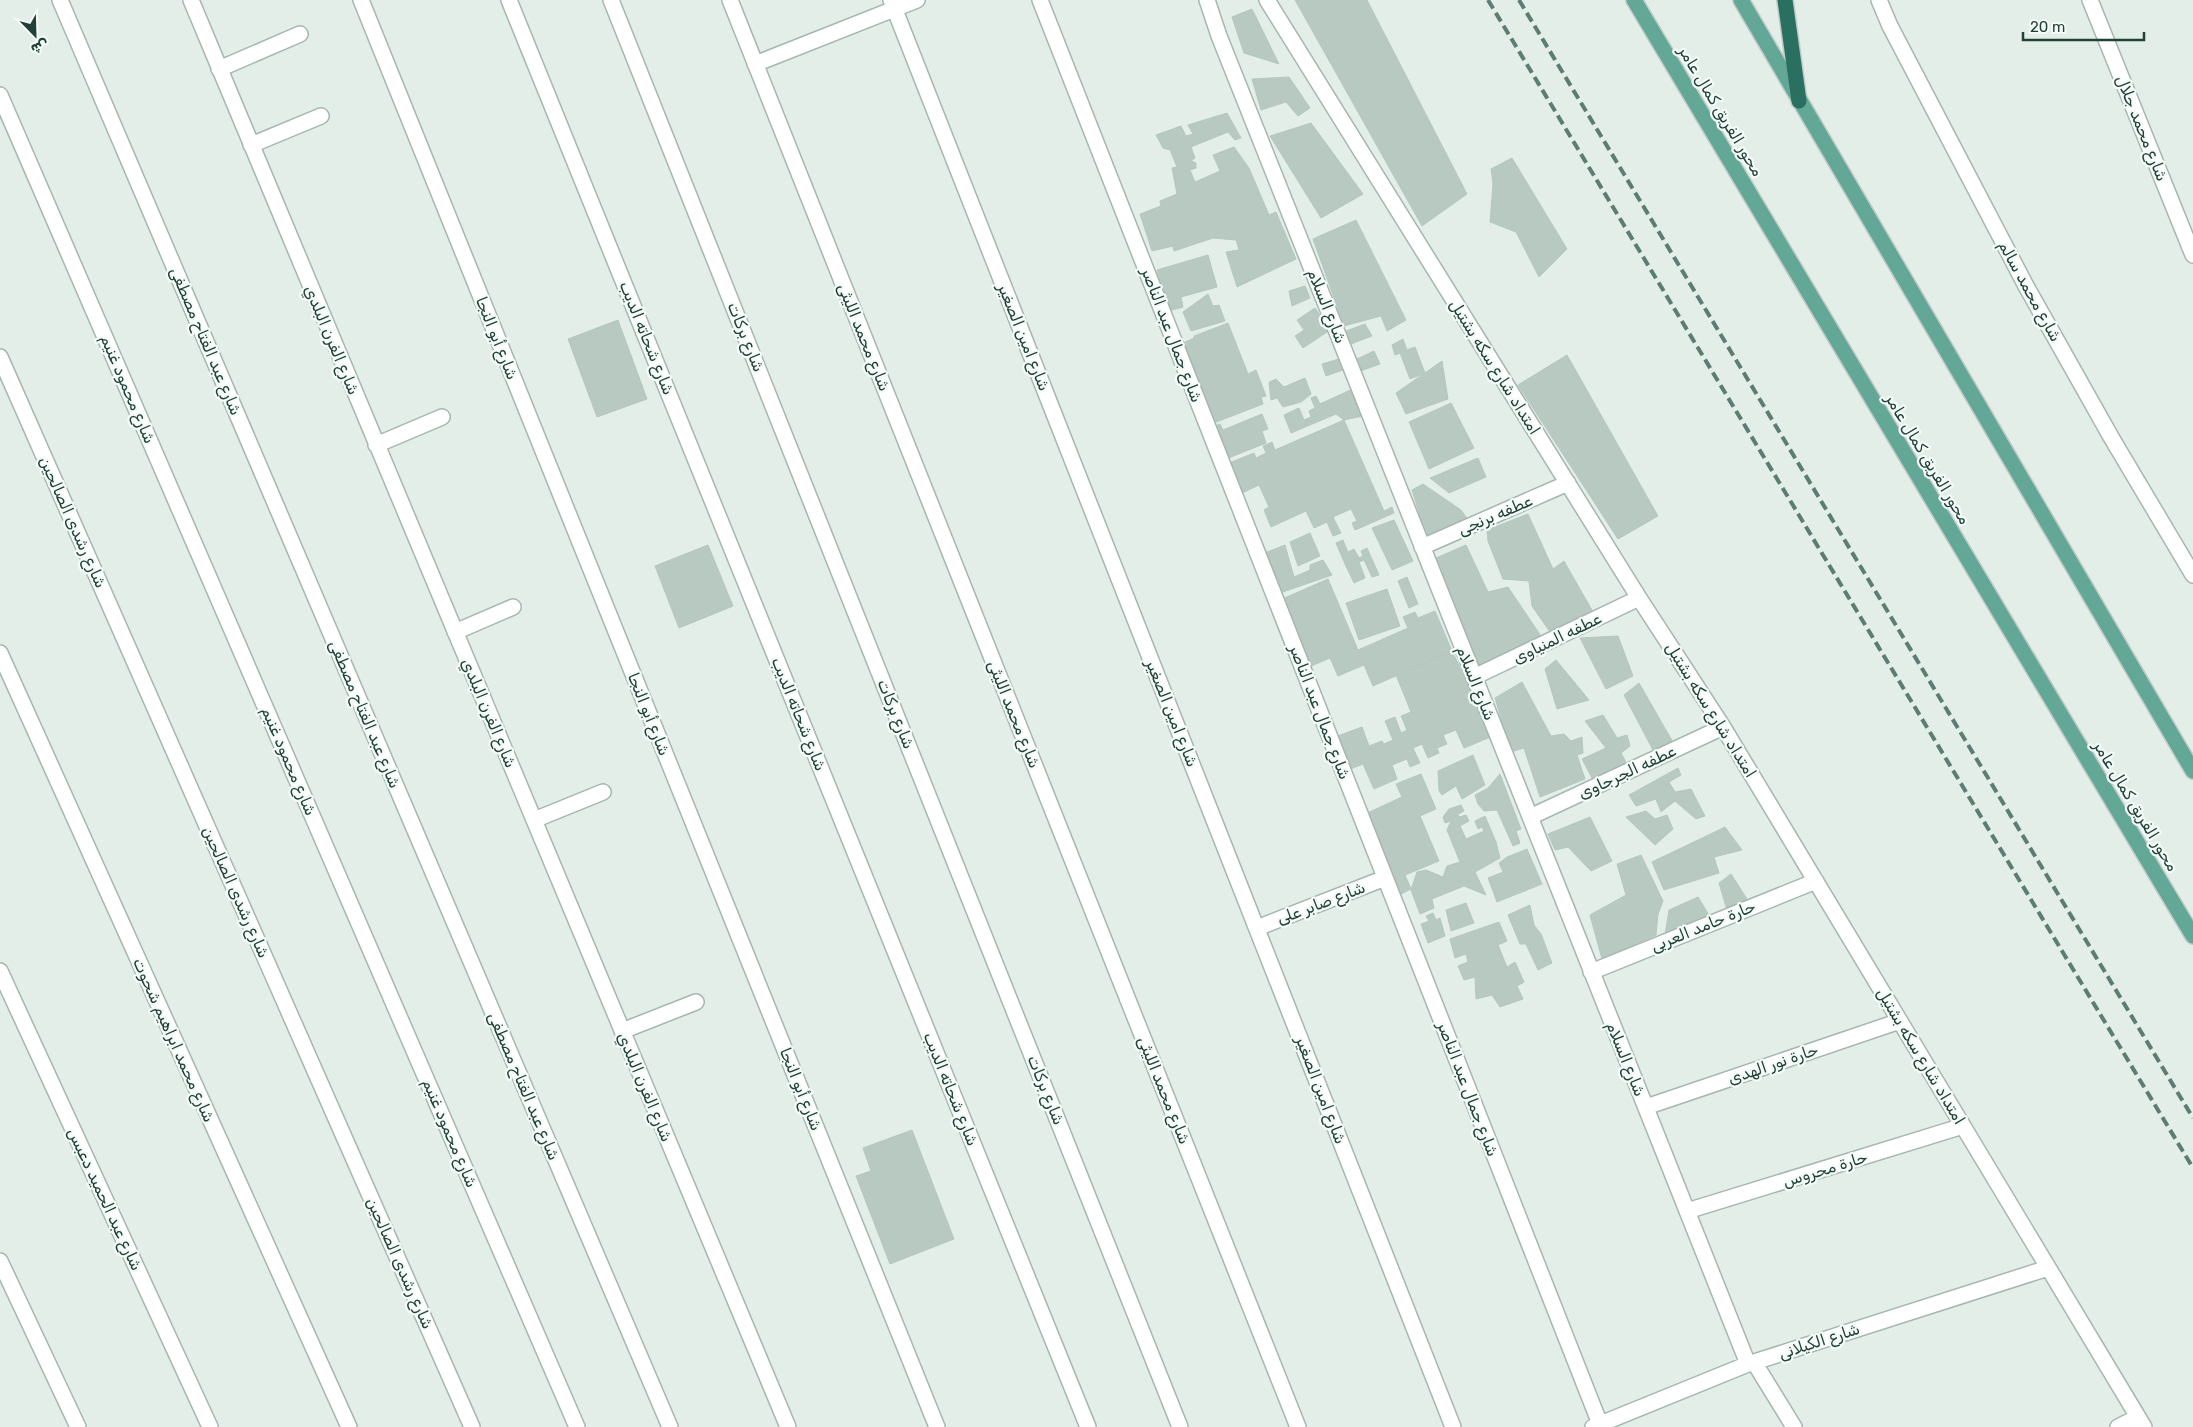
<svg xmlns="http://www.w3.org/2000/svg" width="2193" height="1427" font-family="Rubik,Vazirmatn,sans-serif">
  <rect width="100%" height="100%" fill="#e3eee9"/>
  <!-- building -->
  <path fill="#b8c9c2" stroke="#b4c8c0" d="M1295,0H1367L1467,194L1422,226Z
    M1252,9L1279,64L1244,53L1232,17Z
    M1289,77L1310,108L1298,116L1286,102L1261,110L1252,79Z
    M1227,113L1241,138L1235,140L1228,132L1191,147L1195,158L1191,161L1196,163V168L1190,170L1195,182L1220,171L1213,155L1234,147L1249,168L1269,215L1276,212L1296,259L1237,287L1226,252L1239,250L1236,240L1213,238L1174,251L1173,246L1152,251L1140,214L1161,206L1160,201L1177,194L1172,168L1177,167L1170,150L1163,148L1156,135L1181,126L1186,136L1193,134L1188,125Z
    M1311,123L1363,194L1321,218L1270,136Z
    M1512,158L1567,249L1539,277L1516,232L1490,222L1493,184L1491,169Z
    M1356,220L1406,320L1387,331L1381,316L1344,326L1313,239Z
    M1208,255L1217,287L1181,297L1183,307L1168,311L1157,270Z
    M1305,286L1310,298L1292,306L1289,291Z
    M1208,294L1213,306L1219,305L1225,321L1191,331L1183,312Z
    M1315,308L1330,330L1303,348L1295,336L1304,330L1297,320Z
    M618,320L647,399L597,417L568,339Z
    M1228,323L1248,374L1256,370L1266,396L1261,397L1263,404L1211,424L1181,344L1194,338V336Z
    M1365,324L1372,336L1351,344L1346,331Z
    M1403,339L1407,350L1415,347L1425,373L1410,379L1400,353L1395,355L1392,345Z
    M1374,351L1380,364L1358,372L1353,361Z
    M1567,355L1658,516L1618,539L1518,385Z
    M1339,359L1343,370L1326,376L1322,364Z
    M1442,361L1448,399L1406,414L1396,393Z
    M1305,378L1311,394L1301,402L1283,407L1277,398L1271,400L1269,382L1276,379L1284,387Z
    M1357,387L1368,415L1344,420L1336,414L1291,433L1284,415L1299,408L1304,420L1311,417L1309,411L1315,408L1311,398L1316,396L1320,404Z
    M1451,403L1474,448L1429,469L1409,422Z
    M1262,414L1268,429L1262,431L1266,443L1226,459L1213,427L1220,424L1223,430Z
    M1344,420L1384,511L1392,507L1394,513L1355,530L1352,523L1357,521L1351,509L1333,517L1341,533L1333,536L1327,522L1314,528L1306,511L1271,527L1264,510L1269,507L1259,485L1242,493L1229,463L1254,453L1256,458L1266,453L1263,446L1272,442L1275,450Z
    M1478,458L1486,477L1449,493L1430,478Z
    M1423,484L1461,510L1468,520L1426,535L1412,490Z
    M1528,514L1553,569L1564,561L1593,612L1550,632L1532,606L1529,581L1503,579L1488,541L1487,530Z
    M1394,520L1413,561L1392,570L1372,528Z
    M1310,533L1320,556L1298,566L1290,542Z
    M1343,540L1348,552L1354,549L1359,558L1345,564L1336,543Z
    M708,545L733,606L679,628L655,566Z
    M1285,545L1294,577L1310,570V565L1323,560L1332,575L1280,593L1262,554Z
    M1466,545L1488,592L1508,587L1541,636L1479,666L1436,558Z
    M1367,548L1379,575L1372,577L1364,560L1359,562L1365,578L1354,583L1345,564L1363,556L1361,551Z
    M1407,577L1418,604L1409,608L1398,581Z
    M1328,579L1358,650L1408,628L1403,617L1415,612L1418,618L1435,611L1452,651L1373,686L1364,665L1338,676L1330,658L1309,667L1280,600Z
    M1387,589L1400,626L1359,640L1346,603Z
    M1618,636L1633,676L1606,689L1580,638Z
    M1452,651L1493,736L1464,748L1456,730L1443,735L1447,744L1437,748L1439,753L1428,758L1422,744L1413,748L1420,763L1410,767L1407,759L1392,765L1397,779L1374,789L1363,764L1348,770L1335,737L1362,727L1369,746L1382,741L1384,744L1393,740L1385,721L1395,717L1401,733L1407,730L1401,716L1411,712L1396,675Z
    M1556,660L1589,700L1557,709L1545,669Z
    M1522,682L1551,736L1564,734L1571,741L1582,737L1583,753L1577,755L1585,779L1540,797L1524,748L1511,752L1495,698Z
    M1639,683L1674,744L1654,752L1624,695Z
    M1603,715L1617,738L1627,735L1630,746L1621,753L1628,766L1594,782L1582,759L1606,748L1585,721Z
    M1473,755L1485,785L1462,799L1456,786L1442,795L1439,791L1438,771Z
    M1678,768L1681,775L1669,782L1675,792L1691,789L1705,816L1696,819L1675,801L1661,812L1656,799L1636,806L1629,795Z
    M1421,774L1436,809L1420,816L1439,861L1405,875L1411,889L1399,895L1365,814L1402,797L1396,784Z
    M1500,774L1521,829L1516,831L1520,843L1513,846L1497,810L1484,811L1478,804L1475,795L1488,788Z
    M1461,805L1464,811L1458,814L1459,817L1466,815L1469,821L1460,826L1466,839L1484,831L1482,827L1478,829L1475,821L1485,816L1496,842L1500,858L1475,872L1486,895L1464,886L1432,899L1434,908L1420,914L1411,890L1417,872L1426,870L1443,877L1447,866L1460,862L1447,830L1451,821L1445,823L1443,817L1449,809Z
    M1646,811L1655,819L1667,815L1673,829L1655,845L1626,817Z
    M1590,817L1612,861L1591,871L1568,847L1555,850L1548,834Z
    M1725,827L1742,850L1714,857L1719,873L1664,890L1652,862Z
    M1527,849L1542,884L1497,902L1488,878L1503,872L1499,863L1507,857Z
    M1641,855L1663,901L1658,914L1656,935L1602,959L1590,915L1626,895L1617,864Z
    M1731,874L1749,902L1727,910L1719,883Z
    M1698,897L1709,915L1665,935L1669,910Z
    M1466,903L1474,923L1451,931L1446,910Z
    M1530,905L1534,925L1541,934L1552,963L1538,970L1526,944H1520L1508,915Z
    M1433,913L1436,920L1440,918L1445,936L1428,943L1421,924L1429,921L1426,916Z
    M1499,922L1507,941L1498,945L1507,967L1515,962L1524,982L1517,986L1523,999L1500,1007L1492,995L1476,999L1475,977L1464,980L1458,966L1468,962L1466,954L1455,958L1450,939Z
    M912,1130L954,1239L890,1264L856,1176L871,1171L863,1148Z"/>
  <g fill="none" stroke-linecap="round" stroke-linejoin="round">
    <defs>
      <path id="minor" d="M60,0L670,1427
        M191,0L788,1427
        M361,0L937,1427
        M509,0L1088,1427
        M611,0L1180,1427
        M730,0L1298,1427
        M891,0L1453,1427
        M1040,0L1600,1424
        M1207,0L1219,36L1748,1364
        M1267,0L1639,598L1723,727L2144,1427
        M1879,0L1890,26L2026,286L2111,437L2193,575
        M2090,0L2193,255
        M755,64L917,0
        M219,69L300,34
        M0,95L577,1427
        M251,145L321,116
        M0,357L472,1427
        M376,445L442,417
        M1422,547L1568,483
        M455,632L513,607
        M0,653L349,1427
        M1474,677L1639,598
        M1530,817L1723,727
        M534,820L603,792
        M1257,928L1385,878
        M0,971L210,1427
        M1591,972L1816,881
        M622,1031L696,1002
        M1646,1107L1900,1021
        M1687,1211L1963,1126
        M0,1261L78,1427
        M1754,1362L1794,1427
        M1593,1427L1748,1364L2048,1268
        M2118,1427L2138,1417"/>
      <path id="major" d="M1634,0L2193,936
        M1741,0L2193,771"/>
      <path id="highway" d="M1785,0L1799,101"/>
    </defs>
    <!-- minor casing -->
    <use href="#minor" stroke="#a5b7b0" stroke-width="18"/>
    <!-- major casing -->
    <use href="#major" stroke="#c1cac7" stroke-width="18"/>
    <!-- highway casing -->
    <use href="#highway" stroke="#c1cac7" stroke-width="18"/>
    <!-- minor -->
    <use href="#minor" stroke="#fff" stroke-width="15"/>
    <!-- major -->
    <use href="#major" stroke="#63a796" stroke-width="15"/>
    <!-- highway -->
    <use href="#highway" stroke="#2a7061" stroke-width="15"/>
    <!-- rail -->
    <path stroke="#5b7d73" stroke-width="4" stroke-dasharray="10 5" stroke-linecap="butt" d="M1488,0L2193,1168
      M1519,0L2193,1118"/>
  </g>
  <g text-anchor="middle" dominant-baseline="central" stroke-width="4.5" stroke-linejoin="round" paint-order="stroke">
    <!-- street labels -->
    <g font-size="16" fill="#214138" stroke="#f4faf7">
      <text transform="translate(1721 111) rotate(59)">محور الفريق كمال عامر</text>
      <text transform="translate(2142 128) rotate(68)">شارع محمد جلال</text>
      <text transform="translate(2030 291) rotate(61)">شارع محمد سالم</text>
      <text transform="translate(1327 306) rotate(68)">شارع السلام</text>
      <text transform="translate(1172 335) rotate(69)">شارع جمال عبد الناصر</text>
      <text transform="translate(746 337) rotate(68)">شارع بركات</text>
      <text transform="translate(864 337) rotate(68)">شارع محمد الليثى</text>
      <text transform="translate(1024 337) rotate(68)">شارع امين الصغير</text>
      <text transform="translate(497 338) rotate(68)">شارع أبو النجا</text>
      <text transform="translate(647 338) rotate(68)">شارع شحاته الديب</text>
      <text transform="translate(332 340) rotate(67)">شارع الفرن البلدي</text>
      <text transform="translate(206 341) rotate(67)">شارع عبد الفتاح مصطفى</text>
      <text transform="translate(1495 367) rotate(58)">امتداد شارع سكه بشتيل</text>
      <text transform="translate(128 389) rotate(67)">شارع محمود غنيم</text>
      <text transform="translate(1928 459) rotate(59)">محور الفريق كمال عامر</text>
      <text transform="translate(1495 515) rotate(-23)">عطفه برنجى</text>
      <text transform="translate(73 522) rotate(66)">شارع رشدى الصالحين</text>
      <text transform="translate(1557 638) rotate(-26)">عطفه المنياوى</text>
      <text transform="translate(1476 683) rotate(68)">شارع السلام</text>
      <text transform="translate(1711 710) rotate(58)">امتداد شارع سكه بشتيل</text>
      <text transform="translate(1320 712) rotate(69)">شارع جمال عبد الناصر</text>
      <text transform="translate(489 713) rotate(67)">شارع الفرن البلدي</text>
      <text transform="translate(1172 713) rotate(68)">شارع امين الصغير</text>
      <text transform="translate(365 714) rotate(67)">شارع عبد الفتاح مصطفى</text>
      <text transform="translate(649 714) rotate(68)">شارع أبو النجا</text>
      <text transform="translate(799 714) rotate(68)">شارع شحاته الديب</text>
      <text transform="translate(896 714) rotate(68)">شارع بركات</text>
      <text transform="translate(1014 714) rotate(68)">شارع محمد الليثى</text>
      <text transform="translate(289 761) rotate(67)">شارع محمود غنيم</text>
      <text transform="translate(1627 772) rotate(-25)">عطفه الجرجاوى</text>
      <text transform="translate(2136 806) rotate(59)">محور الفريق كمال عامر</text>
      <text transform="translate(236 892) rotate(66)">شارع رشدى الصالحين</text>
      <text transform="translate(1321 903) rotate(-21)">شارع صابر على</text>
      <text transform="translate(1703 926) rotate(-22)">حارة حامد العربى</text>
      <text transform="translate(174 1040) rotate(66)">شارع محمد ابراهيم شحوت</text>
      <text transform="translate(1921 1056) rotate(59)">امتداد شارع سكه بشتيل</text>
      <text transform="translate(1626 1059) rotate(68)">شارع السلام</text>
      <text transform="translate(1773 1064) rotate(-19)">حارة نور الهدى</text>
      <text transform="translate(524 1086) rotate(67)">شارع عبد الفتاح مصطفى</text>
      <text transform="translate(645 1087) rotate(67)">شارع الفرن البلدي</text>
      <text transform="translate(801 1089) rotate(68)">شارع أبو النجا</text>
      <text transform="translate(951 1089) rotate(68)">شارع شحاته الديب</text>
      <text transform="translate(1468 1089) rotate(69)">شارع جمال عبد الناصر</text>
      <text transform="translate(1046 1090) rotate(68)">شارع بركات</text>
      <text transform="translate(1164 1090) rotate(68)">شارع محمد الليثى</text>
      <text transform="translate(1321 1090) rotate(69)">شارع امين الصغير</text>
      <text transform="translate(450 1133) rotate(67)">شارع محمود غنيم</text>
      <text transform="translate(1825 1169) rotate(-17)">حارة محروس</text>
      <text transform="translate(105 1199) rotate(65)">شارع عبد الحميد دعبس</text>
      <text transform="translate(400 1263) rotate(66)">شارع رشدى الصالحين</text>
      <text transform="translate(1819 1341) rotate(-18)">شارع الكيلانى</text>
    </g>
  </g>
  <!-- north arrow -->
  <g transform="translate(35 35) rotate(157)" stroke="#f4faf7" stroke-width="4" paint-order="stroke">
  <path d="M0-4L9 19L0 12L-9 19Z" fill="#214138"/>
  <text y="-8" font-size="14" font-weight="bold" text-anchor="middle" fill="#214138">ش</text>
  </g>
  <!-- scale -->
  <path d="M2023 32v8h121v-8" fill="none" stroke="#214138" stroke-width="2.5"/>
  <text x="2030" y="32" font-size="15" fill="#214138" stroke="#f4faf7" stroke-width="4" paint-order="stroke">20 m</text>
</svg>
